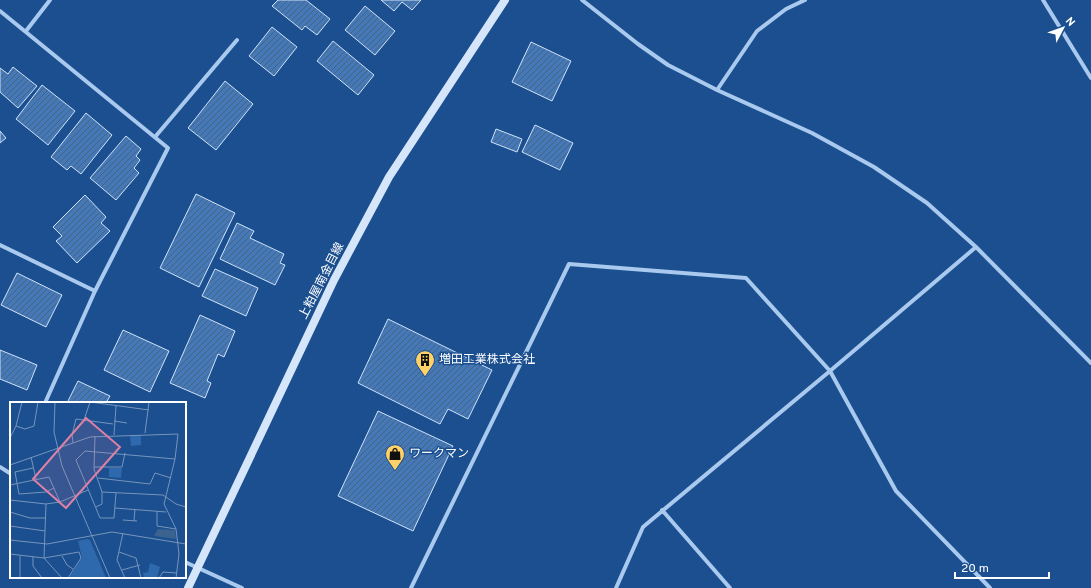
<svg xmlns="http://www.w3.org/2000/svg" width="1091" height="588" font-family="Overpass,'Noto Sans JP',sans-serif">
  <defs>
    <pattern id="building-hatch" width="6" height="6" patternUnits="userSpaceOnUse"><rect width="6" height="6" fill="#4478b7"/><path d="M-1 1l2-2M0 6l6-6M5 7l2-2" fill="none" stroke="#486282"/></pattern>
  </defs>
  <rect width="100%" height="100%" fill="#1b4f8f"/>
  <!-- building -->
  <path fill="url(#building-hatch)" stroke="#cfe3fa" d="M278,0H306L330,19L317,35L305,26L302,30L272,6Z
    M381,0H421L412,10L402,2L394,11Z
    M365,6L395,31L375,55L345,30Z
    M272,27L297,47L274,76L249,56Z
    M333,41L374,75L358,95L317,61Z
    M531,42L571,61L552,101L512,82Z
    M13,67L37,86L18,108L0,92V68L8,74Z
    M225,81L253,104L216,150L188,128Z
    M42,85L75,111L48,145L16,119Z
    M86,113L112,135L81,174L71,166L67,170L51,157Z
    M535,125L573,143L560,170L522,152Z
    M496,129L522,139L517,152L491,142Z
    M0,131L6,138L0,143Z
    M126,136L141,149L136,156L140,160L134,168L139,173L116,200L90,178Z
    M196,194L235,213L199,287L160,268Z
    M85,195L106,217L101,223L110,231L77,263L56,241L62,236L53,227Z
    M237,223L254,231L250,238L284,254L280,263L285,265L275,285L220,259Z
    M215,269L258,288L246,316L202,296Z
    M17,273L62,295L46,327L1,305Z
    M200,315L235,331L224,357L218,354L207,381L211,383L205,398L170,383Z
    M388,319L492,370L468,419L448,409L440,424L358,383Z
    M123,330L169,351L150,392L104,370Z
    M0,350L37,365L27,390L0,379Z
    M78,381L110,396L106,403H67Z
    M378,411L453,446L413,531L338,496Z"/>
  <g fill="none" stroke-linecap="round" stroke-linejoin="round">
    <!-- street -->
    <path stroke="#a9c9ee" stroke-width="4" d="M582,0L638,44L668,65L717,90L812,133L874,167L927,203L976,247L1091,363
      M1043,0L1091,78
      M0,11L168,148L95,291L45,403
      M26,31L50,0
      M717,90L757,31L786,9L805,0
      M155,137L237,40
      M0,245L95,291
      M0,467L11,474
      M662,510L730,588
      M185,562L242,588
      M411,588L569,264L746,278L830,371L896,491L990,588
      M616,588L643,527L830,371L976,247"/>
    <!-- secondary -->
    <path stroke="#d6e6fa" stroke-width="8" d="M188,588L334,280L389,177L505,0"/>
  </g>
  <!-- icons -->
  <defs>
    <symbol id="building-pin" viewBox="-11 -11 22 30"><path d="M0 17L-7.5 6A9.5 9.5 0 1 1 7.5 6Z" fill="#ffd166" stroke="#1b4f8f"/><path d="M-4-6H4V6H1V3H-1V6H-4ZM-2.5-4.3h1.7v1.8h-1.7ZM.8-4.3h1.7v1.8H.8ZM-2.5-1h1.7V.8h-1.7ZM.8-1h1.7V.8H.8Z" fill="#111"/></symbol>
    <symbol id="shop-pin" viewBox="-11 -11 22 30"><path d="M0 17L-7.5 6A9.5 9.5 0 1 1 7.5 6Z" fill="#ffd166" stroke="#1b4f8f"/><path d="M-5-2.5h2.3a2.7 3.5 0 0 1 5.4 0H5L5.5 6h-11ZM-1.5-2.5h3a1.5 2.3 0 0 0-3 0Z" fill="#111"/></symbol>
  </defs>
  <g fill-rule="evenodd">
    <use href="#building-pin" x="414" y="349" width="22" height="30"/>
    <use href="#shop-pin" x="384" y="443" width="22" height="30"/>
  </g>
  <g text-anchor="middle" dominant-baseline="central" stroke-width="3" stroke-linejoin="round" paint-order="stroke">
    <!-- street labels -->
    <g font-size="12" fill="#fff" stroke="#1b4f8f">
      <text transform="translate(322 281) rotate(-63)">上粕屋南金目線</text>
    </g>
    <!-- poi labels -->
    <g font-size="12" fill="#fff" stroke="#1b4f8f" text-anchor="start">
      <text x="439" y="360">増田工業株式会社</text>
      <text x="409" y="454">ワークマン</text>
    </g>
  </g>
  <!-- overview -->
  <g transform="translate(10 402)">
    <rect width="176" height="176" fill="#1b4f8f"/>
    <path d="M120,33H131V43L121,44ZM99,66H112L111,76L99,75ZM77,137L80,138L96,176H59L72,156L68,139ZM140,161L150,165L147,176H134L133,171L138,170Z" fill="#2e69ad"/>
    <path d="M148,127L165,128L166,137L144,134Z" fill="#3c6290"/>
    <path fill="none" stroke="#7695bc" stroke-width="1" d="M45,0L44,30L52,64L100,176M74,18L80,0L139,8M104,19L117,21M6,24L15,27L24,24L28,0M135,31L139,0M104,33L106,4M85,34L84,67L92,90V102L86,105M0,36L6,24L12,0M63,41L62,33L66,17L103,22M21,55L26,77M0,63L80,35L168,32L165,57L154,102L166,127L169,152L166,176M84,65H112L115,51M23,66L5,70L9,92L36,90L44,86M88,76L140,82L145,71L161,76M0,83L39,75L50,100M92,90L153,93L166,102L176,105M106,91L104,116H90L66,58L75,49L165,57M0,98L36,102L50,100L78,88M36,102L34,156L52,176M105,106L156,110M147,109V124L166,127M0,110L20,116H35M113,118L127,119M124,119L125,107M0,124L35,129M113,131L107,158L115,176M0,138L37,142L102,130L176,142M109,150L126,156L131,176M0,152L34,156L69,150L71,156L58,176M10,154V176M52,154L57,163L63,167M23,155V164L32,176M112,168L130,163M149,176L153,170L166,171"/>
    <path fill="#dd80a5" fill-opacity="0.15" stroke="#dd80a5" stroke-width="2" d="M76,16L110,45L56,106L23,77Z"/>
    <rect width="176" height="176" fill="none" stroke="#fff" stroke-width="2"/>
  </g>
  <!-- north arrow -->
  <g transform="translate(1063 28) rotate(49)" stroke="#1b4f8f" stroke-width="3" paint-order="stroke">
  <path d="M0-3L7 15L0 10L-7 15Z" fill="#ffffff"/>
  <text y="-6" font-size="11" font-weight="bold" text-anchor="middle" fill="#ffffff">N</text>
  </g>
  <!-- scale -->
  <path d="M955 572v6h94v-6" fill="none" stroke="#ffffff" stroke-width="2"/>
  <text x="961" y="572" font-size="12" fill="#ffffff" stroke="#1b4f8f" stroke-width="3" paint-order="stroke">20 m</text>
</svg>
